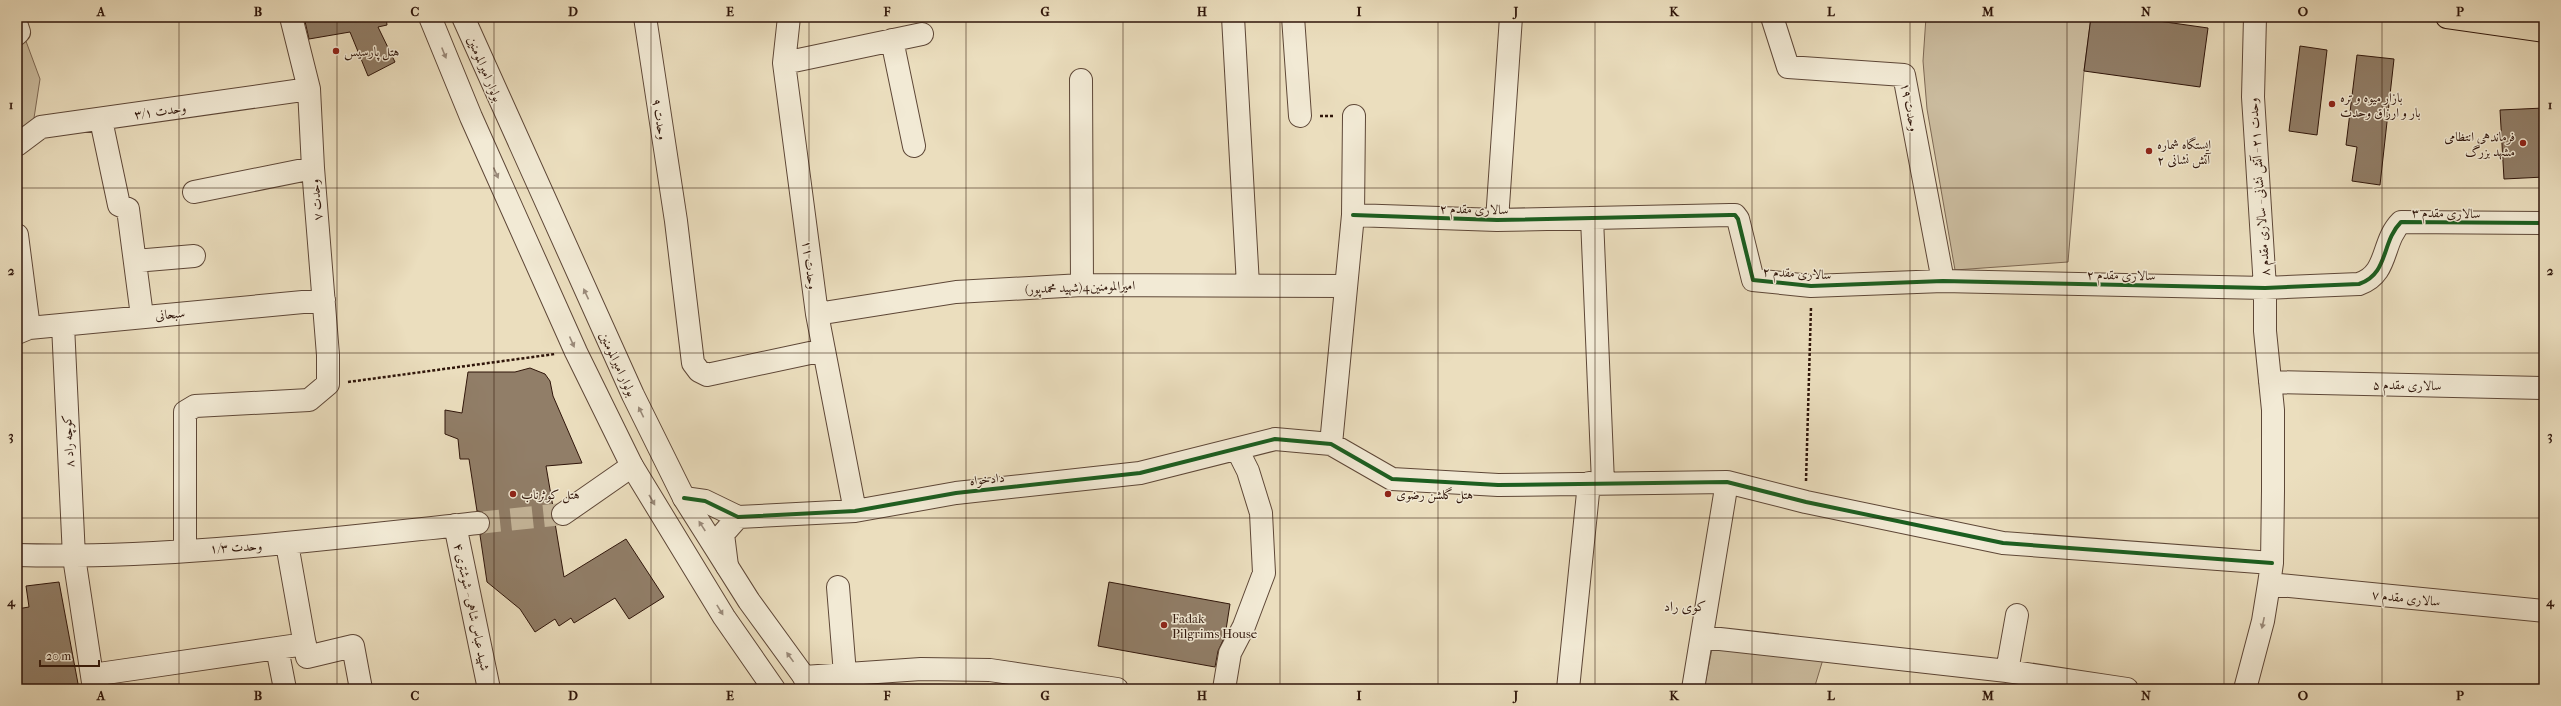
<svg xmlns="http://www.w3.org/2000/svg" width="2561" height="706" font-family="'IM FELL French Canon',Amiri,serif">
  <rect width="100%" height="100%" fill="#ebdebe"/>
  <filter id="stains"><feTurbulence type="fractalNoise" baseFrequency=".005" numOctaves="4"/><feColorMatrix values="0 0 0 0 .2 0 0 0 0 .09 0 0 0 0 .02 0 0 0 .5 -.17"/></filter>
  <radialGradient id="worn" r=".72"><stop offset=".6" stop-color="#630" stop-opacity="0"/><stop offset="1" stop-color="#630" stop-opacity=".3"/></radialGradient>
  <!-- green -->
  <path fill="#cbbc9f" stroke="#7d6854" d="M17,17L40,79L34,118L17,139Z
    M1926,17H2091L2084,71L2068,262L1955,270L1927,109L1923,61Z
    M1713,644L1824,656L1814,689H1704Z"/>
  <!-- building -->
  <path fill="#917e68" stroke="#2f150a" d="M304,17H386L387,25L378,27L395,62L368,76L350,32L309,39Z
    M2091,17H2130L2208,28L2200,87L2084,71Z
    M2300,46L2327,50L2317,135L2289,131Z
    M2357,55L2394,59L2380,185L2352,181L2357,147L2346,145Z
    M2544,108V177L2504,179L2500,110Z
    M530,368L545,374L550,381L553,396L582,463L546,466L553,507L551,515L555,523L564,577L626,539L664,597L629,619L615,598L574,623L571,618L559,626L555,619L535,632L520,609L487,582L480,535L489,528L490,521L483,512L477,511L469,459H460L458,439L445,434V410L462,413L468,372H515Z
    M59,582L79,689H17V609L29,607L26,586Z
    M1109,582L1230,604L1225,636L1218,651L1215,667L1098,646Z"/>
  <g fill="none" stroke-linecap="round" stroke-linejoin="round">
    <!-- minor-tunnel -->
    <path stroke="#c5b69a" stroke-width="22" stroke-dasharray="22 11" stroke-linecap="butt" d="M478,523L563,514"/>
    <defs>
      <path id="minor" d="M645,17L676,221L693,363L699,371L707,375L824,350
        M789,17L784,63L817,314L855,511
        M1233,17L1248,285
        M1293,17L1300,116
        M1772,17L1788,67L1904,75L1943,281
        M17,26L19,32L17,34
        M892,40L914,146
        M784,63L922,34
        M1081,80L1082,285
        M101,120L119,205L128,209L142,316
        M17,145L41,127L309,89
        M194,192L313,168
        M1353,215L1497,220L1730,215H1735L1738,219L1753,280L1811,286L1943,281L2265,288L2359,284C2389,274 2381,242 2401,222L2544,223
        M1592,218L1603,483
        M1497,220L1511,17
        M17,235L29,328
        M135,261L194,256
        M817,314L956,292L1082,285L1346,286
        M63,325L74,557L94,689
        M17,333L29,328L324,300
        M2270,382L2544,388
        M1331,444L1353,215L1354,116
        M684,498L705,501L738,517L855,511L956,493L1140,473L1275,439L1331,444L1392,479L1498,485L1727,482L1806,502L2003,543L2272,563
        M563,514L632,466
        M455,525L489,689
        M287,544L307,657L353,646L361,689
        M185,550V412L195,406L309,400L328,384V355L313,168L309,89L291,17
        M17,555C170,559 326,539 478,523
        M727,566L723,534L738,517
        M2269,584L2544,611
        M838,587L845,674
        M1702,637L2007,671L2127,689
        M277,648L285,689
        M2007,671L2017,615
        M92,675L305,644
        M804,677L921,669L990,670L1117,689
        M1224,689L1230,653L1244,626L1264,573L1261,513L1248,471L1237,449
        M1568,689L1589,483
        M1693,689L1727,482
        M2245,689L2263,621L2269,584L2272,563L2273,491V410L2265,331V288L2253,97L2255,17"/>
      <path id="tertiary" d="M430,17L471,117L576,352L632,466L724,617L774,689
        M463,17L633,395L684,498L749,601L813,689"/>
      <path id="primary" d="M2447,17L2544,31"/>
    </defs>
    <!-- minor casing -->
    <use href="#minor" stroke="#5e4737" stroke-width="24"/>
    <!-- tertiary casing -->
    <use href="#tertiary" stroke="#5e4737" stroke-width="24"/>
    <!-- primary casing -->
    <use href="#primary" stroke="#2f150a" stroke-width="24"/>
    <!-- path -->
    <path stroke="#2f150a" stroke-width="2.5" stroke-dasharray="3 2" stroke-linecap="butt" d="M1320,116H1333
      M348,382L555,354
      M1806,481L1811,307"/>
    <!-- minor -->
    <use href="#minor" stroke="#f2ead5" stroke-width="22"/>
    <!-- tertiary -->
    <use href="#tertiary" stroke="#f2ead5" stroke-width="22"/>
    <!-- primary -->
    <use href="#primary" stroke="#ebdebe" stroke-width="22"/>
    <defs>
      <path id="cycleway" d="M1353,215L1497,220L1730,215H1735L1738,219L1753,280L1811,286L1943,281L2265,288L2359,284C2389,274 2381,242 2401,222L2544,223
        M684,498L705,501L738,517L855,511L956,493L1140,473L1275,439L1331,444L1392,479L1498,485L1727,482L1806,502L2003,543L2272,563"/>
    </defs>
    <!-- cycleway casing -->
    <use href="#cycleway" stroke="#f2ead5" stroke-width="6"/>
    <!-- cycleway -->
    <use href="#cycleway" stroke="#1b5e20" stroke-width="4"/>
  </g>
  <!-- one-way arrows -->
  <defs><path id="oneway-solid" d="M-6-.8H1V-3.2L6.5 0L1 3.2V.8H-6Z"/></defs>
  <g fill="#9a8a7a">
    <use href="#oneway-solid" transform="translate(444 53) rotate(68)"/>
    <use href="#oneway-solid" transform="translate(496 173) rotate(66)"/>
    <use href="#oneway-solid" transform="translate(586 294) rotate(-115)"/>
    <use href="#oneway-solid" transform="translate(572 342) rotate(66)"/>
    <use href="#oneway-solid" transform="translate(641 412) rotate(-116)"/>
    <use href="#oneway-solid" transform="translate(652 500) rotate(60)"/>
    <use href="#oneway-solid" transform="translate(702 526) rotate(-123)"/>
    <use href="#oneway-solid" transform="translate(720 610) rotate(58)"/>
    <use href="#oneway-solid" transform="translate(2263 623) rotate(102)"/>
    <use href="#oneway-solid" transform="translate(790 657) rotate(-126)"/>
  </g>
  <!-- grid -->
  <path fill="none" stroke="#2f150a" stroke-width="1" stroke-opacity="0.55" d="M179,17V689M337,17V689M494,17V689M651,17V689M809,17V689M966,17V689M1123,17V689M1280,17V689M1438,17V689M1595,17V689M1752,17V689M1910,17V689M2067,17V689M2224,17V689M2382,17V689M17,188H2544M17,353H2544M17,518H2544"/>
  <!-- markers -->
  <g fill="#8f2418" stroke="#f2ead5" stroke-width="1.5">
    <circle cx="336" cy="51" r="4"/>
    <circle cx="2332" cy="104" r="4"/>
    <circle cx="2523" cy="143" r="4"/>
    <circle cx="2149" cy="151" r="4"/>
    <circle cx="513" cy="494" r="4"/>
    <circle cx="1388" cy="494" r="4"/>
    <circle cx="1164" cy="625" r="4"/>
  </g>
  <g text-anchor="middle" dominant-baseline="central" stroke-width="3" stroke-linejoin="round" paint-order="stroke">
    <!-- poi labels -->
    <g font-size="13" fill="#2f150a" stroke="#f2ead5" text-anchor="start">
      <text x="344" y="51">هتل پارسیس</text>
      <text x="2340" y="97">بازار میوه و تره<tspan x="2340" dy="15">بار و ارزاق وحدت</tspan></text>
      <text x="2515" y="136" text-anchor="end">فرماندهی انتظامی<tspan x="2515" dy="15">مشهد بزرگ</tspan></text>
      <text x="2157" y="144">ایستگاه شماره<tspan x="2157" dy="15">۲ آتش نشانی</tspan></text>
      <text x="521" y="494">هتل کوثرناب</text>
      <text x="1396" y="494">هتل گلشن رضوی</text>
      <text x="1172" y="618">Fadak<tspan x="1172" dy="15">Pilgrims House</tspan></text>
    </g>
    <!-- street labels -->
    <g font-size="13" fill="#2f150a" stroke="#f2ead5">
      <text transform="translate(485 69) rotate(67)">بولوار امیرالمومنین</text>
      <text transform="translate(1910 107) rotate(79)">وحدت ۱۹</text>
      <text transform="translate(160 111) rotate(-8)">وحدت ۳/۱</text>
      <text transform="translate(660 119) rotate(81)">وحدت ۹</text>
      <text transform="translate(2259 187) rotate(-94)">وحدت ۲۱ - آتش نشانی - سالاری مقدم ۸</text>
      <text transform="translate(316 200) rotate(-95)">وحدت ۷</text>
      <text transform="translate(1474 209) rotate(1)">سالاری مقدم ۲</text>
      <text transform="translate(2446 213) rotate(1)">سالاری مقدم ۳</text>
      <text transform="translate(810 265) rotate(83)">وحدت ۱۱</text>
      <text transform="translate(1797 273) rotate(3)">سالاری مقدم ۲</text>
      <text transform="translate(2121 275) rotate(1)">سالاری مقدم ۲</text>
      <text transform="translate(1080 287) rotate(-2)">امیرالمومنین4(شهید محمدپور)</text>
      <text transform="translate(170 314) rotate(-5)">سبحانی</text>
      <text transform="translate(618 364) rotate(65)">بولوار امیرالمومنین</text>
      <text transform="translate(2407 385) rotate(1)">سالاری مقدم ۵</text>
      <text transform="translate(68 441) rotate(-93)">کوچه راد ۸</text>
      <text transform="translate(987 479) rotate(-6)">دادخواه</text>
      <text transform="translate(236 547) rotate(-3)">وحدت ۱/۳</text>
      <text transform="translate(2406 598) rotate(6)">سالاری مقدم ۷</text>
      <text transform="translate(472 607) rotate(78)">شهید عباس شاهی - شوشتری ۴</text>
    </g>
    <!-- neighbourhood labels -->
    <g font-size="14" fill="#2f150a" stroke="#f2ead5">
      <text x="1685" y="606">کوی راد</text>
    </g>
  </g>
  <!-- margin -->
  <rect width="2561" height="706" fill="none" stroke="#ebdebe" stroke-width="44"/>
  <!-- scale -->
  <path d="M40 660v6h59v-6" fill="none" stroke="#2f150a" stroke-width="2"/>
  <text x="46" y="660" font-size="12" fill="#2f150a" stroke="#f2ead5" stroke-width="3" paint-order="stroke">20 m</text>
  <rect x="22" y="22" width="2517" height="662" fill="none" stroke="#2f150a" stroke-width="1.5"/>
  <g font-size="13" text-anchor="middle" font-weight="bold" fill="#2f150a">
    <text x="101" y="16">A</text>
    <text x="258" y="16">B</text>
    <text x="415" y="16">C</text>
    <text x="573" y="16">D</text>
    <text x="730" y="16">E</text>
    <text x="887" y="16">F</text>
    <text x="1045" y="16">G</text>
    <text x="1202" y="16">H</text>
    <text x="1359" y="16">I</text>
    <text x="1516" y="16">J</text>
    <text x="1674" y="16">K</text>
    <text x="1831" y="16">L</text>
    <text x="1988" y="16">M</text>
    <text x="2146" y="16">N</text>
    <text x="2303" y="16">O</text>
    <text x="2460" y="16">P</text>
    <text x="11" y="109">1</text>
    <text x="2550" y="109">1</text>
    <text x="11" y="275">2</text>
    <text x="2550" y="275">2</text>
    <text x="11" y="440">3</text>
    <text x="2550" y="440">3</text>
    <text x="11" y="606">4</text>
    <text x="2550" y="606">4</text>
    <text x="101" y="700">A</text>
    <text x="258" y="700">B</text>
    <text x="415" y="700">C</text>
    <text x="573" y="700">D</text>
    <text x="730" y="700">E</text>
    <text x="887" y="700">F</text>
    <text x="1045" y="700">G</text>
    <text x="1202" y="700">H</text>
    <text x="1359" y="700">I</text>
    <text x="1516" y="700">J</text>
    <text x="1674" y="700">K</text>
    <text x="1831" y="700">L</text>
    <text x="1988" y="700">M</text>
    <text x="2146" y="700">N</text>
    <text x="2303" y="700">O</text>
    <text x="2460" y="700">P</text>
  </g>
  <rect width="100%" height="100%" filter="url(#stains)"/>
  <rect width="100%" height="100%" fill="url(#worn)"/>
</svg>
